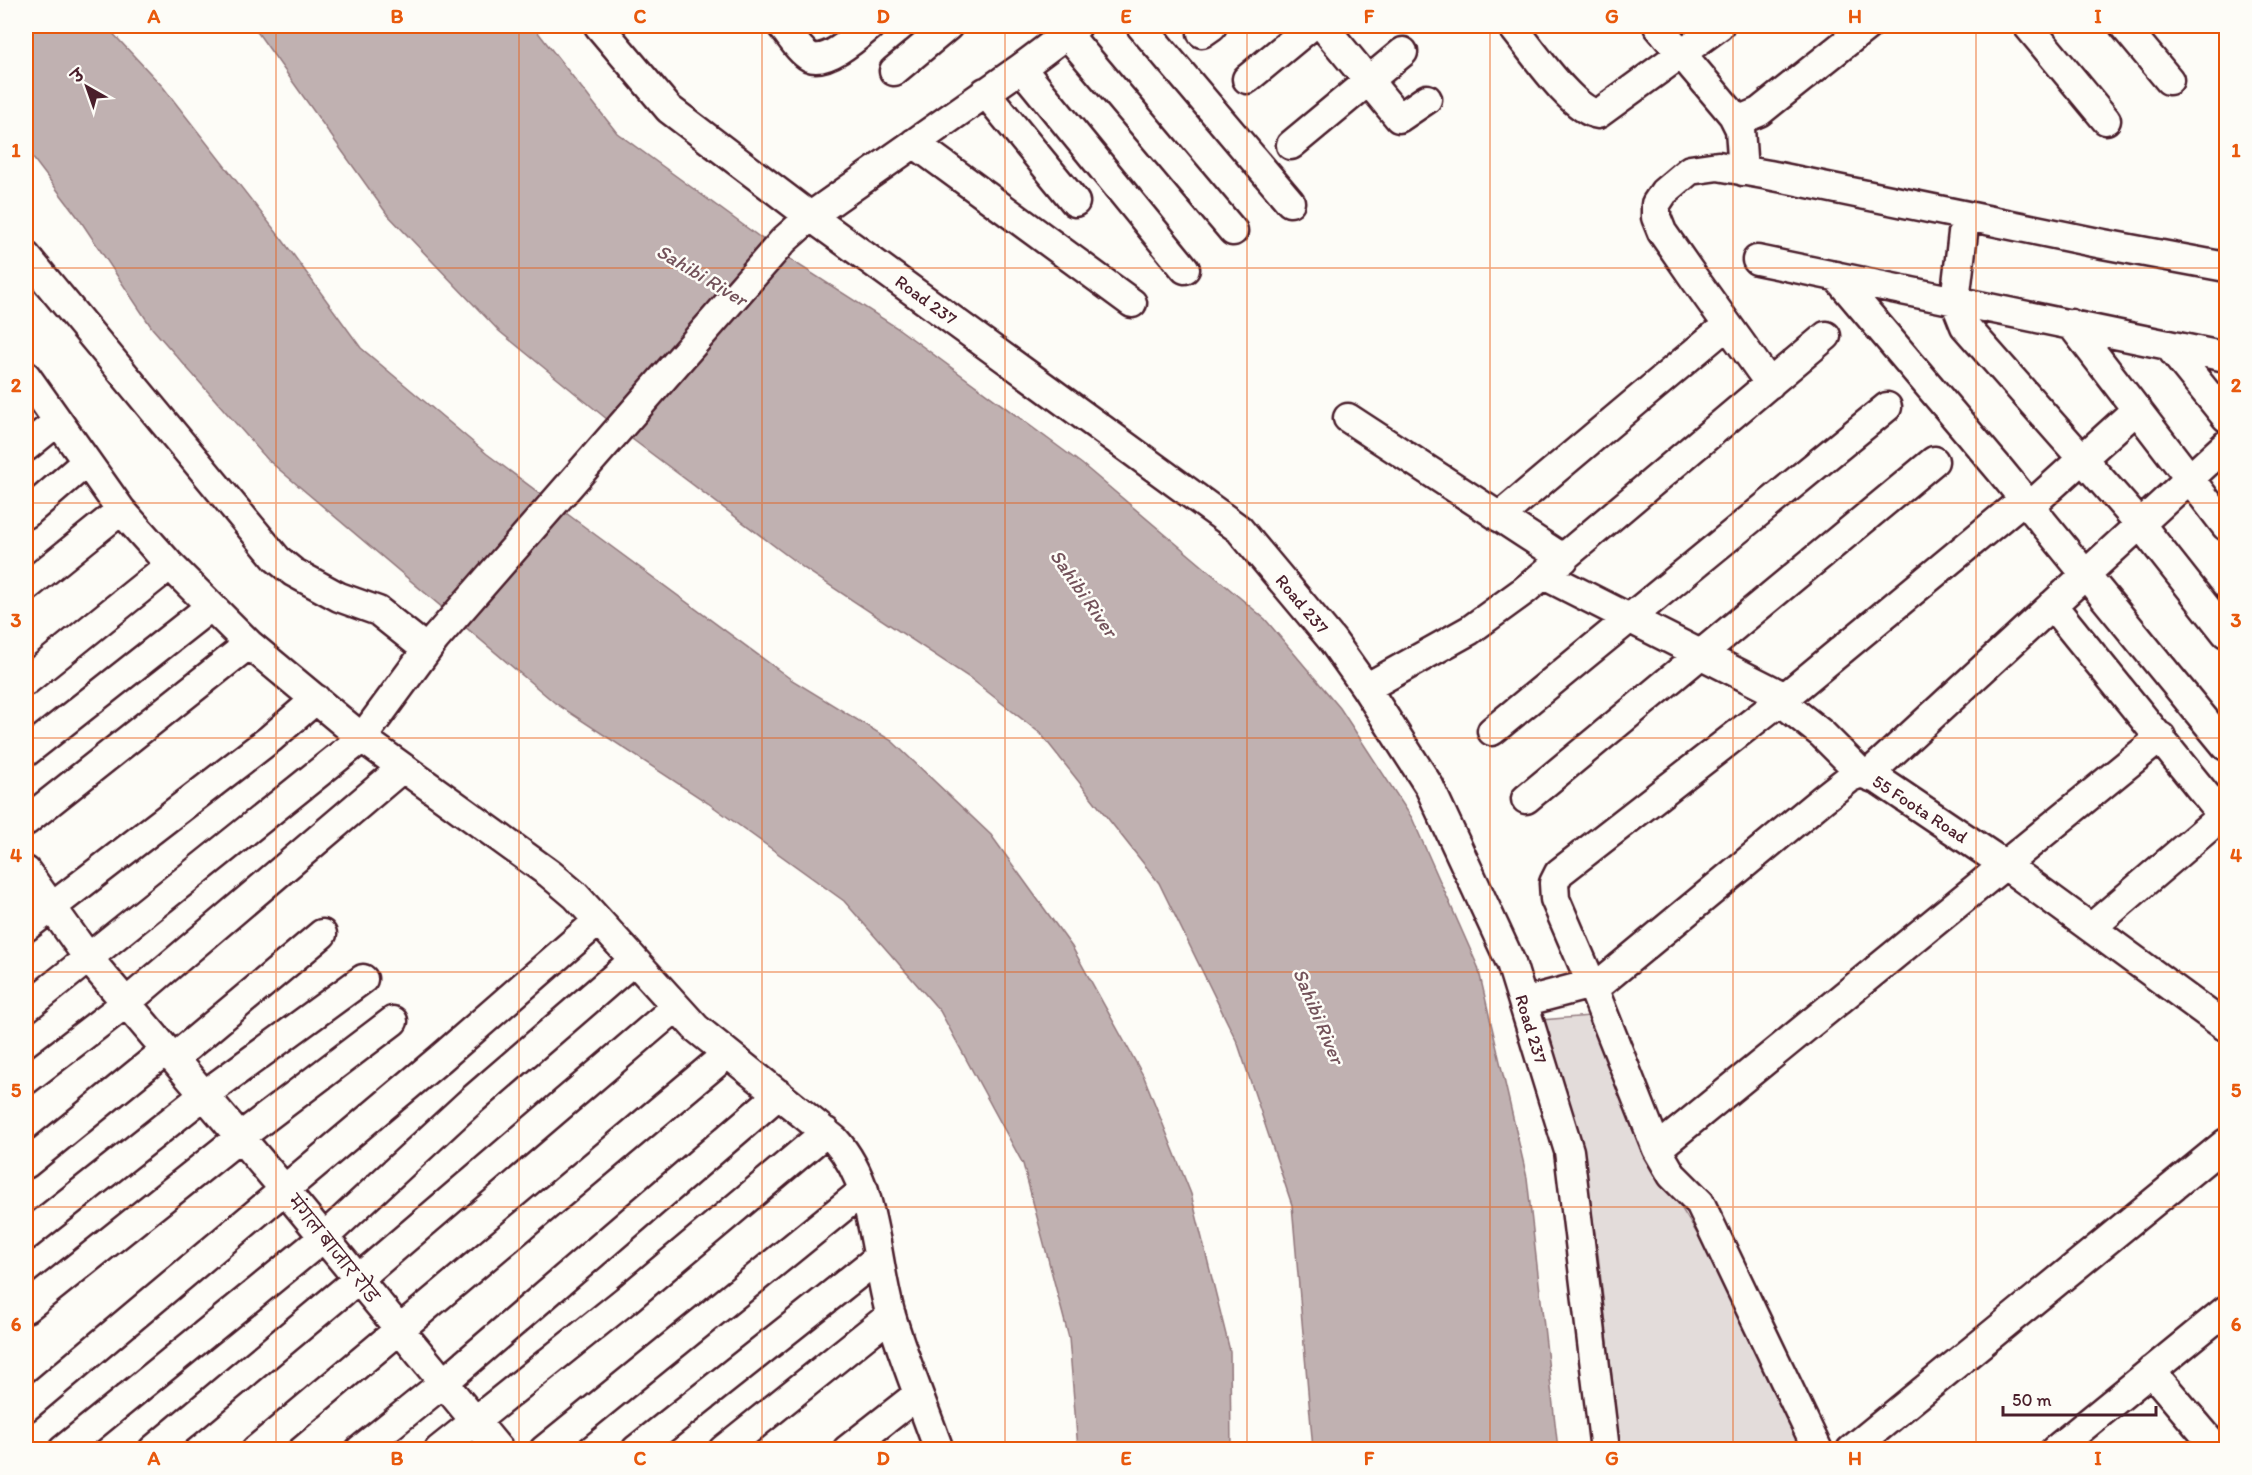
<svg xmlns="http://www.w3.org/2000/svg" width="2252" height="1475" font-family="Itim,'Playpen Sans Deva',sans-serif">
  <rect width="100%" height="100%" fill="#fdfcf7"/>
  <filter id="ink" filterUnits="userSpaceOnUse"><feTurbulence type="fractalNoise" baseFrequency=".0167" numOctaves="2"/><feDisplacementMap in="SourceGraphic" scale="12" xChannelSelector="R" yChannelSelector="G"/><feConvolveMatrix kernelMatrix="1 2 1 2 8 2 1 2 1" color-interpolation-filters="sRGB"/></filter>
  <g filter="url(#ink)">
    <!-- green -->
    <path fill="#e3dcda" stroke="#967e82" stroke-width="1.5" d="M1590,1016L1674,1196L1698,1235L1753,1342L1801,1449H1620L1598,1254L1581,1140L1541,1020Z"/>
    <!-- water -->
    <path fill="#c0b1b1" stroke="#91777b" stroke-width="1.5" d="M26,26H106L163,87L284,242L361,348L487,454L574,519L792,680L892,741L991,835L1072,947L1144,1077L1191,1194L1230,1351L1231,1449H1078L1069,1338L1023,1164L940,1011L844,901L708,803L555,703L268,460L152,328L80,220L26,149Z
      M253,26H533L617,133L791,260L899,329L1082,464L1265,619L1340,708L1412,818L1478,967L1527,1178L1558,1449H1313L1292,1205L1238,1044L1159,883L1041,734L970,678L805,569L624,433L499,331L387,214Z"/>
    <g fill="none" stroke-linecap="round" stroke-linejoin="round">
      <defs>
        <path id="minor" d="M599,26L669,109L799,208L1239,529L1332,640L1366,688L1429,786L1511,963L1569,1151L1605,1450
          M782,26C790,35 799,51 810,57C827,64 858,36 870,26
          M1141,26L1290,202
          M1323,26L1399,118L1427,99
          M1512,26C1530,47 1571,110 1598,114L1719,26
          M1658,26L1733,115L1742,119L1759,112L1867,26
          M2028,26L2106,120
          M2124,26L2169,80
          M1202,33L1212,26
          M1067,34L1233,231
          M1021,68L1185,269
          M894,71L948,26
          M1247,79L1311,26
          M985,92L1075,202
          M1733,115L1740,129L1743,171
          M914,143L1132,303
          M1291,145L1403,52
          M1965,216L1955,301L1965,326L2140,524L2226,633
          M26,256L277,559L293,572L339,597L378,611L427,650
          M1757,260L2226,357
          M1836,276L2000,470L2226,746
          M2071,324L2226,526
          M2168,345L2226,417
          M26,376L121,510L170,565L249,644L362,738L550,874L576,896L696,1028L835,1140C877,1187 874,1258 891,1316C905,1362 923,1405 939,1450
          M1770,384L1694,278L1662,232L1656,217V204L1664,192L1690,170L1718,166L1769,175L2103,244L2226,267
          M1348,418L1564,559
          M26,447L58,421
          M2024,499L1785,697L1559,873L1554,883L1555,899L1592,985L1657,1149L2161,737
          M2030,506L2137,409
          M26,514L85,463
          M1499,517L1727,325
          M1544,575L1785,697
          M26,587L121,510
          M2052,605L2226,820
          M26,681L170,565
          M1366,688L1470,630L1525,590L1826,336
          M1779,700L1822,734L1861,773
          M1492,731L1887,407
          M26,752L210,607
          M1869,774L2226,445
          M1526,799L1934,461
          M26,821L249,644
          M26,871L89,959L284,1189L499,1450
          M26,927L270,739L316,699
          M2091,928L2223,815
          M1523,1002L1603,981L1823,799L1851,777L1861,773L1879,780L2005,865L2226,1027
          M26,1008L362,738L435,639L784,240L811,216L1021,68L1077,26
          M173,1059L322,934
          M26,1080L126,1003L402,768
          M1657,1149L1672,1175L1700,1203L1818,1450
          M26,1164L166,1050
          M26,1236L204,1095L363,979
          M26,1308L240,1137L393,1021
          M2151,1371L2218,1450
          M26,1407L441,1058L598,921
          M63,1450L324,1237L471,1101L633,961
          M153,1450L358,1279L676,1007
          M256,1450L727,1054
          M360,1450L443,1383L779,1094
          M439,1450L626,1300L826,1132
          M544,1450L864,1190
          M636,1450L878,1258
          M723,1450L891,1315
          M847,1450L917,1395
          M1851,1450L2226,1143
          M2055,1450L2226,1310"/>
      </defs>
      <!-- minor casing -->
      <use href="#minor" stroke="#4a1f2b" stroke-width="33"/>
      <!-- minor -->
      <use href="#minor" stroke="#fdfcf7" stroke-width="28"/>
    </g>
  </g>
  <!-- grid -->
  <path fill="none" stroke="#e8590c" stroke-width="1.5" stroke-opacity="0.55" d="M276,26V1450M519,26V1450M762,26V1450M1005,26V1450M1247,26V1450M1490,26V1450M1733,26V1450M1976,26V1450M26,268H2226M26,503H2226M26,738H2226M26,972H2226M26,1207H2226"/>
  <g text-anchor="middle" dominant-baseline="central" stroke-width="5" stroke-linejoin="round" paint-order="stroke">
    <!-- street labels -->
    <g font-size="18" fill="#4a1f2b" stroke="#fdfcf7">
      <text transform="translate(926 300) rotate(36)">Road 237</text>
      <text transform="translate(1302 604) rotate(50)">Road 237</text>
      <text transform="translate(1920 809) rotate(33)">55 Foota Road</text>
      <text transform="translate(1531 1029) rotate(73)">Road 237</text>
      <text transform="translate(333 1249) rotate(51)">मंगल बाजार रोड</text>
    </g>
    <!-- water labels -->
    <g font-size="20" font-style="italic" fill="#73525a" stroke="#fdfcf7">
      <text transform="translate(702 275) rotate(31)">Sahibi River</text>
      <text transform="translate(1084 593) rotate(55)">Sahibi River</text>
      <text transform="translate(1319 1016) rotate(67)">Sahibi River</text>
    </g>
  </g>
  <!-- margin -->
  <rect width="2252" height="1475" fill="none" stroke="#fdfcf7" stroke-width="66"/>
  <!-- north arrow -->
  <g transform="translate(87 87) rotate(320)" stroke="#fdfcf7" stroke-width="4.5" paint-order="stroke">
  <path d="M0-4.5L10 22L0 15L-10 22Z" fill="#4a1f2b"/>
  <text y="-9" font-size="16" font-weight="bold" text-anchor="middle" fill="#4a1f2b">उ</text>
  </g>
  <!-- scale -->
  <path d="M2003 1406v9h153v-9" fill="none" stroke="#4a1f2b" stroke-width="3"/>
  <text x="2012" y="1406" font-size="18" fill="#4a1f2b" stroke="#fdfcf7" stroke-width="4.5" paint-order="stroke">50 m</text>
  <rect x="33" y="33" width="2186" height="1409" fill="none" stroke="#e8590c" stroke-width="2"/>
  <g font-size="20" text-anchor="middle" font-weight="bold" fill="#e8590c">
    <text x="154" y="23">A</text>
    <text x="397" y="23">B</text>
    <text x="640" y="23">C</text>
    <text x="883" y="23">D</text>
    <text x="1126" y="23">E</text>
    <text x="1369" y="23">F</text>
    <text x="1612" y="23">G</text>
    <text x="1855" y="23">H</text>
    <text x="2098" y="23">I</text>
    <text x="16" y="157">1</text>
    <text x="2236" y="157">1</text>
    <text x="16" y="392">2</text>
    <text x="2236" y="392">2</text>
    <text x="16" y="627">3</text>
    <text x="2236" y="627">3</text>
    <text x="16" y="862">4</text>
    <text x="2236" y="862">4</text>
    <text x="16" y="1097">5</text>
    <text x="2236" y="1097">5</text>
    <text x="16" y="1331">6</text>
    <text x="2236" y="1331">6</text>
    <text x="154" y="1465">A</text>
    <text x="397" y="1465">B</text>
    <text x="640" y="1465">C</text>
    <text x="883" y="1465">D</text>
    <text x="1126" y="1465">E</text>
    <text x="1369" y="1465">F</text>
    <text x="1612" y="1465">G</text>
    <text x="1855" y="1465">H</text>
    <text x="2098" y="1465">I</text>
  </g>
</svg>
